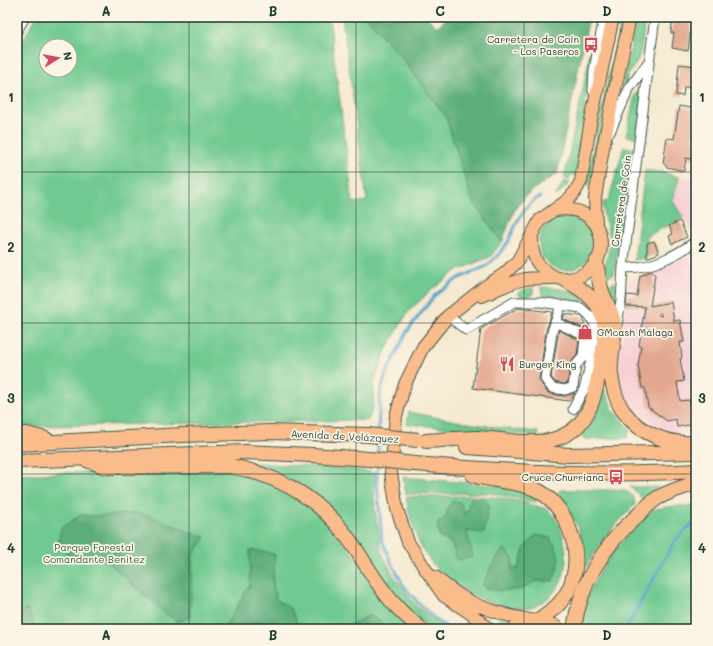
<svg xmlns="http://www.w3.org/2000/svg" width="713" height="646" font-family="Mali,sans-serif">
  <rect width="100%" height="100%" fill="#fcf5e5"/>
  <filter id="ink" filterUnits="userSpaceOnUse"><feTurbulence type="fractalNoise" baseFrequency=".025" numOctaves="2"/><feDisplacementMap in="SourceGraphic" scale="8" xChannelSelector="R" yChannelSelector="G"/><feConvolveMatrix kernelMatrix="1 2 1 2 8 2 1 2 1" color-interpolation-filters="sRGB"/></filter>
  <filter id="wash" filterUnits="userSpaceOnUse"><feTurbulence type="fractalNoise" baseFrequency=".012" numOctaves="4" result="noise"/><feDisplacementMap in="SourceGraphic" scale="16" xChannelSelector="R" yChannelSelector="G"/><feGaussianBlur stdDeviation="0.9" result="paint"/><feColorMatrix in="noise" values="0 0 0 0 0 0 0 0 0 0 0 0 0 0 0 0 0 1.4 0 .05"/><feComposite in="paint" operator="in"/></filter>
  <g filter="url(#wash)">
    <rect width="100%" height="100%" fill="#f5e9cf"/>
    <!-- built -->
    <path fill="#f7cfd5" d="M679,177L696,180V231L693,234L673,201Z
      M687,253L696,266V432L687,433L672,431L660,427L642,415L640,417L633,410L623,393L620,384L619,376H621L620,374H619L618,365L629,281L672,260L674,264Z"/>
    <!-- green -->
    <path fill="#6fc990" stroke="#478362" fill-rule="evenodd" d="M36,17H329L353,203L367,201L342,17H366L401,57L446,117L472,200L502,242L490,257L456,271L430,291L408,312L386,350L374,382L373,408L368,420L40,426L17,427V51ZM46,46H70V70H46Z
      M622,17H624L589,187L585,184Z
      M637,17H645C643,30 643,47 638,59C635,66 629,72 626,79L628,81L625,86L623,85Z
      M589,53H592L587,94L584,108L585,131L575,176L571,174L569,180L564,178L588,65Z
      M646,74L637,138L626,136L635,95L641,87L640,81Z
      M624,147L636,149L630,185L622,216L614,274L606,277L605,266L610,245V236L604,217L603,202H607L609,199Z
      M645,170L660,172L679,177L673,201L683,218L647,236V258L634,260Z
      M564,181L570,183L557,196L556,195Z
      M539 243a27 27 0 1 1 54 0a27 27 0 1 1-54 0Z
      M615,282L617,303L608,285Z
      M541,287C554,288 571,289 581,297C588,301 593,310 597,317C578,299 568,297 542,295Z
      M533,288V295C528,296 520,299 518,293L525,289Z
      M604,389L614,412L630,430L627,438L585,439L580,435L591,418L601,390Z
      M409,412C452,421 494,428 538,432V436L407,424Z
      M240,462L351,469L375,473L374,504L382,553L393,575L416,606L446,629H430L406,610L341,522Z
      M131,470L236,471L264,479L316,510L416,629H17V475Z
      M403,477L502,486L541,497L536,502L489,493L406,494Z
      M630,487H659L643,500L638,494Z
      M561,490H624C632,494 635,497 635,505C612,527 598,546 582,573L581,541L578,527L568,508L557,496V493Z
      M472,496L465,515L448,506L446,517L467,531L489,504L484,497C496,496 541,505 549,511C561,520 567,547 566,561C566,575 557,593 545,600C541,603 534,607 529,608C495,611 452,588 431,562C416,543 410,520 406,497ZM524,549L553,581H535L521,589L498,591L513,558L512,570L519,567Z
      M696,505V629H582C581,591 613,548 640,523C644,519 648,513 653,510C660,507 688,505 696,505Z
      M501,617L510,620L501,629H495L494,626Z"/>
    <!-- forest -->
    <path fill="#5bad7a" stroke="#3d7557" d="M366,17H427L437,27L448,17H589L557,174L532,190L515,209L502,242L472,200L446,117L401,57Z
      M472,496L484,497L489,504L484,533L467,531L473,557L457,560L451,542L440,538L437,524L446,517L448,506L454,500L460,502L465,515Z
      M133,513L147,515L206,538L193,554L190,617L177,622C150,602 128,579 102,558L73,560L58,544L61,528L81,515L101,516Z
      M536,535L550,538C562,555 560,562 553,581H535L521,589L498,591L482,586L492,565L504,548L513,558L512,570L519,567L524,549Z
      M250,550L266,552L275,555L273,583L276,599L291,609L298,624L290,629L257,621L245,629H227L225,627L250,584Z
      M27,608L36,629H17V614Z
      M369,615L382,622L380,629H343Z"/>
    <g fill="none" stroke-linecap="round" stroke-linejoin="round">
      <!-- stream -->
      <path stroke="#4fa4cb" stroke-width="3" d="M378,431L380,395L385,376L408,330L435,295L457,279L487,266L498,255L508,242L517,222L525,209L533,201L540,197
        M378,455V441
        M377,463V482L382,539L391,562L404,586L419,604L438,621L450,629
        M626,629L674,542L685,530L696,522"/>
    </g>
    <g id="blocks">
      <!-- building -->
      <path fill="#e3a68e" d="M673,17H692L688,51L672,48L674,33H671Z
        M679,64L696,66V88L684,87L683,96L676,95Z
        M679,106L696,109V118L693,139H696V160L686,158L684,171L667,167L663,163L667,138L674,139Z
        M680,221L687,237L672,244L669,236L673,234L669,226Z
        M654,241L659,253L647,258V243Z
        M651,271L655,275L650,306L671,302L674,321L680,320L684,342H680L682,358L680,359L684,381L677,382L680,401L689,400L694,424L677,427L676,419L667,421L648,407L645,388H642L638,366L641,346H639L645,307L626,306L627,295L637,296L640,276Z
        M518,308L552,312L546,331L539,380L547,392L551,394L564,396L575,393L571,399L569,401L473,388L481,329Z
        M564,314L581,316L584,319V325L589,326L588,331L563,319Z
        M559,330L579,340L577,355L570,364L568,383L564,384L555,382L551,377Z"/>
    </g>
  </g>
  <g filter="url(#ink)">
    <use href="#blocks" fill-opacity="0" stroke="#3f574b" stroke-width="1"/>
    <g fill="none" stroke-linecap="round" stroke-linejoin="round">
      <defs>
        <path id="minor" d="M17,31L25,17
          M593,91L594,70L604,17
          M610,132L629,89L649,61
          M623,267C647,271 677,255 696,241
          M448,316L466,330
          M555,322L585,336L583,357L576,365L573,387L565,390L552,388L545,379L552,332L561,305
          M617,325L621,301L623,267L655,17
          M466,330L514,302H540L581,308L590,316L595,325L590,364L586,382L584,389L573,409"/>
        <path id="major" d="M596,225L595,198L603,148L630,17
          M532,237C532,259 536,266 555,277
          M482,296C496,290 510,282 525,279C534,278 544,278 553,278C557,277 561,279 565,279C575,279 585,275 592,267C598,261 601,254 601,245C601,235 598,225 590,218C580,209 568,208 555,210
          M435,577C457,595 472,605 500,613C509,616 520,618 530,620C541,622 550,621 559,629
          M489,629L470,613L444,596L424,567L408,542L397,509L391,473L396,416L405,384L423,347L448,316L486,286L504,274L517,262L540,220L568,200L575,192L581,181L590,125L613,17
          M513,629L522,623L532,621"/>
        <path id="highway" d="M596,262C598,272 599,282 602,292C606,303 612,311 614,323C616,341 609,358 611,375C613,387 616,402 624,412C640,434 669,445 696,443
          M17,434H27L46,439
          M426,441C443,440 460,438 477,438C504,439 532,447 558,438C592,426 596,391 601,360C604,345 608,328 601,313C595,296 578,288 564,279
          M17,444L182,435L270,432L368,435
          M467,447L569,455L696,452
          M81,458L106,467L230,466C277,475 316,496 345,534C359,552 369,572 383,590C393,605 407,617 421,629
          M17,461L245,452L312,455L369,459
          M415,464C508,472 602,477 696,471
          M473,475C493,482 516,480 535,489C566,504 583,549 572,581C570,590 562,601 556,607C550,612 544,615 539,620
          M574,629C580,583 604,545 638,515C644,509 651,502 659,497C671,491 683,487 696,483"/>
      </defs>
      <!-- minor casing -->
      <use href="#minor" stroke="#3f574b" stroke-width="11"/>
      <!-- major casing -->
      <use href="#major" stroke="#3f574b" stroke-width="14"/>
      <!-- highway casing -->
      <use href="#highway" stroke="#3f574b" stroke-width="16"/>
      <!-- minor -->
      <use href="#minor" stroke="#fff" stroke-width="9"/>
      <!-- major -->
      <use href="#major" stroke="#f9bc8a" stroke-width="12"/>
      <!-- highway -->
      <use href="#highway" stroke="#f9bc8a" stroke-width="14"/>
      <defs>
        <path id="highway-bridge" d="M368,435L418,440
          M369,459L415,464"/>
      </defs>
      <!-- highway-bridge casing -->
      <use href="#highway-bridge" stroke="#3f574b" stroke-width="16" stroke-linecap="butt"/>
      <!-- highway-bridge -->
      <use href="#highway-bridge" stroke="#f9bc8a" stroke-width="14"/>
    </g>
  </g>
  <!-- grid -->
  <path fill="none" stroke="#1f3d34" stroke-width="1" stroke-opacity="0.55" d="M189,17V629M356,17V629M524,17V629M17,172H696M17,323H696M17,474H696"/>
  <!-- icons -->
  <defs>
    <symbol id="bus-bare" viewBox="-9 -9 18 18"><path d="M-5-6H5V4H4V6H2V4H-2V6H-4V4H-5ZM-3.5-4V0h7V-4ZM-3.5 1.2v1.5H-2V1.2ZM2 1.2v1.5H3.5V1.2Z" fill="#d1495b" stroke="#fcf5e5" stroke-width="2.5" paint-order="stroke"/></symbol>
    <symbol id="shop-bare" viewBox="-9 -9 18 18"><path d="M-5-2.5h2.3a2.7 3.5 0 0 1 5.4 0H5L5.5 6h-11ZM-1.5-2.5h3a1.5 2.3 0 0 0-3 0Z" fill="#d1495b" stroke="#fcf5e5" stroke-width="2.5" paint-order="stroke"/></symbol>
    <symbol id="restaurant-bare" viewBox="-9 -9 18 18"><path d="M-5-6h1v4h1v-4h1v4h1v-4h1v5L-1.5 .5V6h-2V.5L-5-1ZM5-6V6H3V1.5H1.5Q1.5-4 5-6Z" fill="#d1495b" stroke="#fcf5e5" stroke-width="2.5" paint-order="stroke"/></symbol>
  </defs>
  <g fill-rule="evenodd">
    <use href="#bus-bare" x="580" y="34" width="22" height="22"/>
    <use href="#shop-bare" x="574" y="321" width="22" height="22"/>
    <use href="#restaurant-bare" x="496" y="353" width="22" height="22"/>
    <use href="#bus-bare" x="605" y="466" width="22" height="22"/>
  </g>
  <g text-anchor="middle" dominant-baseline="central" stroke-width="3.5" stroke-linejoin="round" paint-order="stroke">
    <!-- number labels -->
    <g font-size="8" fill="#50574a">
      <text x="662" y="315">4</text>
    </g>
    <!-- poi labels -->
    <g font-size="10" fill="#1f3d34" stroke="#fcf5e5" text-anchor="end">
      <text x="579" y="39">Carretera de Coín<tspan x="579" dy="12">- Los Paseros</tspan></text>
      <text x="597" y="332" text-anchor="start">GMcash Málaga</text>
      <text x="519" y="364" text-anchor="start">Burger King</text>
      <text x="604" y="477">Cruce Churriana</text>
    </g>
    <!-- street labels -->
    <g font-size="10" fill="#1f3d34" stroke="#fcf5e5">
      <text transform="translate(621 201) rotate(-82)">Carretera de Coín</text>
      <text transform="translate(345 436) rotate(3)">Avenida de Velázquez</text>
    </g>
    <!-- park labels -->
    <g font-size="10" fill="#33604b" stroke="#fcf5e5">
      <text x="94" y="547">Parque Forestal<tspan x="94" dy="12">Comandante Benítez</tspan></text>
    </g>
  </g>
  <!-- margin -->
  <rect width="713" height="646" fill="none" stroke="#fcf5e5" stroke-width="44"/>
  <!-- north arrow -->
  <g transform="translate(58 58) rotate(79)"><circle r="19" fill="#fcf5e5" stroke="#a4ab9e"/>
  <path d="M0-3L7 15L0 10L-7 15Z" fill="#d1495b"/>
  <text y="-6" font-size="11" font-weight="bold" text-anchor="middle" fill="#1f3d34">N</text>
  </g>
  <rect x="22" y="22" width="669" height="602" fill="none" stroke="#1f3d34" stroke-width="1.5"/>
  <g font-size="13" text-anchor="middle" font-weight="bold" fill="#1f3d34">
    <text x="106" y="16">A</text>
    <text x="273" y="16">B</text>
    <text x="440" y="16">C</text>
    <text x="607" y="16">D</text>
    <text x="11" y="102">1</text>
    <text x="702" y="102">1</text>
    <text x="11" y="252">2</text>
    <text x="702" y="252">2</text>
    <text x="11" y="403">3</text>
    <text x="702" y="403">3</text>
    <text x="11" y="553">4</text>
    <text x="702" y="553">4</text>
    <text x="106" y="640">A</text>
    <text x="273" y="640">B</text>
    <text x="440" y="640">C</text>
    <text x="607" y="640">D</text>
  </g>
</svg>
